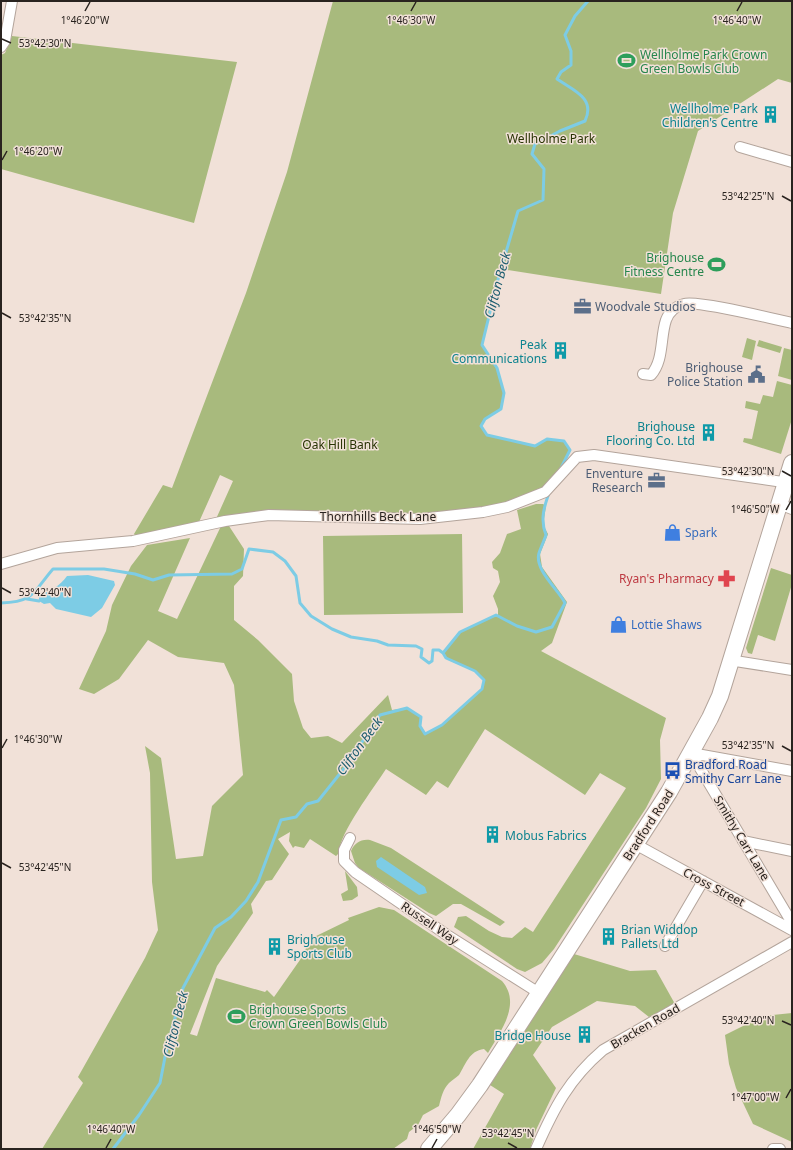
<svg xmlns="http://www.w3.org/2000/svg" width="793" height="1150" font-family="'Noto Sans',sans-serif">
  <rect width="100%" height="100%" fill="#f1e1d8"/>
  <!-- green -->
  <path fill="#a8ba7d" d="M333,1H792V83L778,79L698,131L673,213L661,294L501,269L482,345L497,368L504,393L501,409L485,419L481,426L487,435L535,446L547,439L564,441L570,450L554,481L541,491L505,504L412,515L268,510L216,519L233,481L220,475L199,522L138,539L134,534L163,485L172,488L246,293L287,172Z
    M12,36L237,62L194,223L1,169V55L5,53Z
    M747,338L756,341L752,360L742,357Z
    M759,340L782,347L780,353L757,346Z
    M784,348L792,350V380L778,376Z
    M777,381L792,385V419L781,454L743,442L744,438L752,439L758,411L745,408L746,401L760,404L763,395L773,397Z
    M536,504H543L546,506L543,525L548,534L540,554L542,567L567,602L552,643L541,651L666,718L660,740L661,779L646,808L554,949L542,963L525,972L517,969L454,927L458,917L466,916L489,931L502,937L512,938L525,927L533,932L626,788L600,773L585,795L485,729L448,788L437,781L426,795L386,769C374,788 339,833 339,853L336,856L310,839L304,848L295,846L293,848L289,841L290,832L278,839L289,854L272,880L266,881L251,904L253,913L217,966L190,1034L197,1036L216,978L265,992L267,990L274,997L302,957L310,939L349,920L348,918L379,907L394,910L502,981C522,1004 500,1032 488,1053L484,1049C469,1051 466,1064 459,1075C456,1078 452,1080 449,1083C443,1089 441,1098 439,1106L423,1115L418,1125L409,1132L407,1139L393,1149H42L83,1083L78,1077L145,958L158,930L152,882L150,773L145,746L161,758L176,859L203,856L212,806L243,775L234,685L224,663L178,657L148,640L119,679L94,694L79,689L106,631L112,605L131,566L147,545L190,538L158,611L177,619L221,526H229L244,549L243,576L234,586V620L258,640L292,674L294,701L303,728L311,738L328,736L342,743L388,695L392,710L407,708L421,717L420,726L425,734L442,725L482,689L484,680L475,671L446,658L443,653L460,632L495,615L498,616V609L493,596L500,582L498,571L493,568L492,562L500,553L507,534L521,529L517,510Z
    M462,534L463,613L324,615L323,536Z
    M771,568L792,575V584L775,641L758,635L752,654L748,653L746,648Z
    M370,840L391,848L505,922L500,926L461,904H453L436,916L429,913L359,868L355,863L351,851C355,843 360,839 370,840Z
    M345,871L357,887L358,896L352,900L343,901L341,894L348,890Z
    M574,954L630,971L656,970L675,1004L649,1017L635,1006L597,1001L552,1027L533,1055L556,1088L536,1130L530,1149H473L504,1094L490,1085Z
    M792,1013V1142L753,1124L736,1088L729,1064L725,1035L763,1016Z"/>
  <!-- water -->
  <path fill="#7dcce5" d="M88,575L114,581L115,585L102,608L91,617L56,609L50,603L44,604L39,601V594C51,591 60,586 67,576Z
    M381,857L425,887L427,893L419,895L377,867L376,861Z"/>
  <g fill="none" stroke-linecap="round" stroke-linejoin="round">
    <!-- stream -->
    <path stroke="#7dcce5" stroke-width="3" d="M560,470L570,450L564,441L547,439L535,446L487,435L481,426L485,419L501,409L504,393L497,368L482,345L497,283L518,211L543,200L544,169L532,154L535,144L560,131L585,121C596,98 573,90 557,79L561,72L571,65V51L565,35L575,16L588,1
      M27,599L39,601
      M1,603C35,602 33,592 53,569H104L135,574L153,580L169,575L232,574L242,569L249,549L273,552L285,561L296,576L300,603L311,616L332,629L351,637L377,641L388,645L416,646L422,649L421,657L429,663L432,661L433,650H439L443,653
      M113,1149L139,1115L160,1083L166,1052L183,988L215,928L231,917L246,901L258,882L281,820L296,817L307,804L318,801L346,766L380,715L407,708L421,717L420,726L425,734L442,725L482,689L484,680L475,671L446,658L443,653L460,632L496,615L517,626L536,632L552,627L565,603C559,590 534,570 539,553C541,547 544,541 546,535C540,520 544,507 549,493"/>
    <defs>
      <path id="minor" d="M1,47L5,41L12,1
        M740,147L792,162
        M643,374L651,375C664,360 660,338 666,320C669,312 676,306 684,304C698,300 773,319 792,323
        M779,504L792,509
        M1,564L57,548L133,541L225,521L269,515L420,519L483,512L507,507L545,492L577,457L594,455L790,483
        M729,660L792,670
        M691,753L792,923
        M691,753L792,771
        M350,838L344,850V861L355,872L447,935L539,993
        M743,841L792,851
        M635,844L792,930
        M665,946L703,881
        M536,1149C554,1108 569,1079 603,1050L792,942
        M773,1149H780"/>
      <path id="primary" d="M429,1149L458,1115L480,1085L669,792L710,718L720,696L792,463"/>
    </defs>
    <!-- minor casing -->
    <use href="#minor" stroke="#b3a49b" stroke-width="12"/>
    <!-- primary casing -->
    <use href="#primary" stroke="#b3a49b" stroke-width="18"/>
    <!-- minor -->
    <use href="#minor" stroke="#fff" stroke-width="10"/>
    <!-- primary -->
    <use href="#primary" stroke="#fff" stroke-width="16"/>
  </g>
  <!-- ticks -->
  <path fill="none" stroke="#29231f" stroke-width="1.5" d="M85,11L90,2M411,11L416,2M737,11L742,2M2,39L11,43M2,160L7,151M782,196L791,201M2,313L11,318M782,471L791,476M786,510L791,501M2,588L11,593M782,746L791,751M2,748L7,739M2,863L11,868M782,1021L791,1025M786,1098L791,1089M508,1143L517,1148M106,1148L111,1139M432,1148L437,1139"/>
  <!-- icons -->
  <defs>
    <symbol id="stadium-bare" viewBox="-9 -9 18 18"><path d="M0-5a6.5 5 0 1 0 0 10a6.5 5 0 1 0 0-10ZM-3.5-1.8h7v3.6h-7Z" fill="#2e9e5b" stroke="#f1e1d8" stroke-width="2.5" paint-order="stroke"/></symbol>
    <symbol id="building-bare" viewBox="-9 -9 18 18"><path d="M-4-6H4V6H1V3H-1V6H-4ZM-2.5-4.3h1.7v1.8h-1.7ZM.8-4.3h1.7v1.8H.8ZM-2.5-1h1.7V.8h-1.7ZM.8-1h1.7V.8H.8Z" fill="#0f9aa8" stroke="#f1e1d8" stroke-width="2.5" paint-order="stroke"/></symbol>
    <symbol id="office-bare" viewBox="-9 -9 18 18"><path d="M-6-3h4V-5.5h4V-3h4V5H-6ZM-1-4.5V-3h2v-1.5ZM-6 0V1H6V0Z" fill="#5c6f8a" stroke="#f1e1d8" stroke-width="2.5" paint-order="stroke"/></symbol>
    <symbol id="civic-bare" viewBox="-9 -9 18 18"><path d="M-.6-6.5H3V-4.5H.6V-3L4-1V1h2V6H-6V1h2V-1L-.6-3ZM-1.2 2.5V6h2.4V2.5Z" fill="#5c6f8a" stroke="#f1e1d8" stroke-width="2.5" paint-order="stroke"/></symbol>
    <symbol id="shop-bare" viewBox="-9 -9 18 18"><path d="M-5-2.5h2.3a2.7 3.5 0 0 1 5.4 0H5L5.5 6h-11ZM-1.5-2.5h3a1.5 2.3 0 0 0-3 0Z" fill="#3f7fe0" stroke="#f1e1d8" stroke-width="2.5" paint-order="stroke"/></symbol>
    <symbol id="pharmacy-bare" viewBox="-9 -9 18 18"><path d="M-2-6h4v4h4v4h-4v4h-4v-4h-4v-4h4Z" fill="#e0444e" stroke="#f1e1d8" stroke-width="2.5" paint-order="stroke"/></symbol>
    <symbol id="bus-bare" viewBox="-9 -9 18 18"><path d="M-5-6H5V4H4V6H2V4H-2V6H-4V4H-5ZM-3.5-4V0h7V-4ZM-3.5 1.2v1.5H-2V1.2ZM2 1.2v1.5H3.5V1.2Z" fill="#1a4fb4" stroke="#f1e1d8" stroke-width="2.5" paint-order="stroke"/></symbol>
  </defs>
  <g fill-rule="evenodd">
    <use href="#stadium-bare" x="614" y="48" width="25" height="25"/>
    <use href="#building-bare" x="758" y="102" width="25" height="25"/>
    <use href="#stadium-bare" x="704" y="252" width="25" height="25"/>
    <use href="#office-bare" x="570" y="294" width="25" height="25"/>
    <use href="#building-bare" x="548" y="338" width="25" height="25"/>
    <use href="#civic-bare" x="744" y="362" width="25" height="25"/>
    <use href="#building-bare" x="696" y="420" width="25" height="25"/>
    <use href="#office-bare" x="644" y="468" width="25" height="25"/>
    <use href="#shop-bare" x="660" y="520" width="25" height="25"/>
    <use href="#pharmacy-bare" x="714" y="566" width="25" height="25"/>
    <use href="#shop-bare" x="606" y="612" width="25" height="25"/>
    <use href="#bus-bare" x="660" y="758" width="25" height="25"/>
    <use href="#building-bare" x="480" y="822" width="25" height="25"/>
    <use href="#building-bare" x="596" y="924" width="25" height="25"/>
    <use href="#building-bare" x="262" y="934" width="25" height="25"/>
    <use href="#stadium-bare" x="224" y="1004" width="25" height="25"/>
    <use href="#building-bare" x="572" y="1022" width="25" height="25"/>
  </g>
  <g text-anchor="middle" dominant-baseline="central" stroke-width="3" stroke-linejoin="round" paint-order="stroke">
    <!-- leisure labels -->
    <g font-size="12" fill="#27864d" stroke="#f1e1d8" text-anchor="start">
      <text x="640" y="54">Wellholme Park Crown<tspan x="640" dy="14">Green Bowls Club</tspan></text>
      <text x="704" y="257" text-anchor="end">Brighouse<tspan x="704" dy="14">Fitness Centre</tspan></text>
      <text x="249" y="1009">Brighouse Sports<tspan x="249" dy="14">Crown Green Bowls Club</tspan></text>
    </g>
    <!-- culture labels -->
    <g font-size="12" fill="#0d838f" stroke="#f1e1d8" text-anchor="end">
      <text x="758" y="108">Wellholme Park<tspan x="758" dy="14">Children's Centre</tspan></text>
      <text x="547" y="344">Peak<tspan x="547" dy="14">Communications</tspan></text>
      <text x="695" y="426">Brighouse<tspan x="695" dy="14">Flooring Co. Ltd</tspan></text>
      <text x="505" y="835" text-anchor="start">Mobus Fabrics</text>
      <text x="621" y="929" text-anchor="start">Brian Widdop<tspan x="621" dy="14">Pallets Ltd</tspan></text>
      <text x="287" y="939" text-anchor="start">Brighouse<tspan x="287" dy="14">Sports Club</tspan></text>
      <text x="571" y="1035">Bridge House</text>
    </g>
    <!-- park labels -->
    <g font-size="12" fill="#283303" stroke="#f1e1d8">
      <text x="551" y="138">Wellholme Park</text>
      <text x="340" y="444">Oak Hill Bank</text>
    </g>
    <!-- service labels -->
    <g font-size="12" fill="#4e5e75" stroke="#f1e1d8" text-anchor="end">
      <text x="595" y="306" text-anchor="start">Woodvale Studios</text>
      <text x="743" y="367">Brighouse<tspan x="743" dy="14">Police Station</tspan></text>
      <text x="643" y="473">Enventure<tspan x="643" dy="14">Research</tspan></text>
    </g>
    <!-- street labels -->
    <g font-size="12" fill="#29231f" stroke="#f1e1d8">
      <text x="378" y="516">Thornhills Beck Lane</text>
      <text transform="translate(648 825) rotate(-57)">Bradford Road</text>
      <text transform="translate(742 838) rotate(59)">Smithy Carr Lane</text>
      <text transform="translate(714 887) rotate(28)">Cross Street</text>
      <text transform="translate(430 923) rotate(34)">Russell Way</text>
      <text transform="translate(645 1026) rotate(-30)">Bracken Road</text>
    </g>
    <!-- shop labels -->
    <g font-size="12" fill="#366cbe" stroke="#f1e1d8" text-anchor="start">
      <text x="685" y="532">Spark</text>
      <text x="631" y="624">Lottie Shaws</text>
    </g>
    <!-- health labels -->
    <g font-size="12" fill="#be3a42" stroke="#f1e1d8" text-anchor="end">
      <text x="714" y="578">Ryan's Pharmacy</text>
    </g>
    <!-- transit labels -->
    <g font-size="12" fill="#164399" stroke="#f1e1d8" text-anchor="start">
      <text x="685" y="764">Bradford Road<tspan x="685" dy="14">Smithy Carr Lane</tspan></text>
    </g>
    <!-- water labels -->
    <g font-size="13" font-style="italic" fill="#1d5d6f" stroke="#f1e1d8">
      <text transform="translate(497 285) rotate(-75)">Clifton Beck</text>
      <text transform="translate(359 746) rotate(-54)">Clifton Beck</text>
      <text transform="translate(175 1024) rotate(-76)">Clifton Beck</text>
    </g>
  </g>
  <g font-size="10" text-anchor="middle" fill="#29231f" stroke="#f1e1d8" stroke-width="3" stroke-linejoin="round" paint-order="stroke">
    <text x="85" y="24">1°46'20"W</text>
    <text x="411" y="24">1°46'30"W</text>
    <text x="737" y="24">1°46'40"W</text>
    <text x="45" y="47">53°42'30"N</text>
    <text x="38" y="155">1°46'20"W</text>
    <text x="748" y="200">53°42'25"N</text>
    <text x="45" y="322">53°42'35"N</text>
    <text x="748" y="475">53°42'30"N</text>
    <text x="755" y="513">1°46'50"W</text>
    <text x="45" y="596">53°42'40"N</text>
    <text x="38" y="743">1°46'30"W</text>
    <text x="748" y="749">53°42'35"N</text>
    <text x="45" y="871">53°42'45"N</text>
    <text x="748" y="1024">53°42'40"N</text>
    <text x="755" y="1101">1°47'00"W</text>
    <text x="111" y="1133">1°46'40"W</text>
    <text x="437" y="1133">1°46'50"W</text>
    <text x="508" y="1137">53°42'45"N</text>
  </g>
  <!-- border -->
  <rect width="793" height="1150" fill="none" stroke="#29231f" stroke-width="4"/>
</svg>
